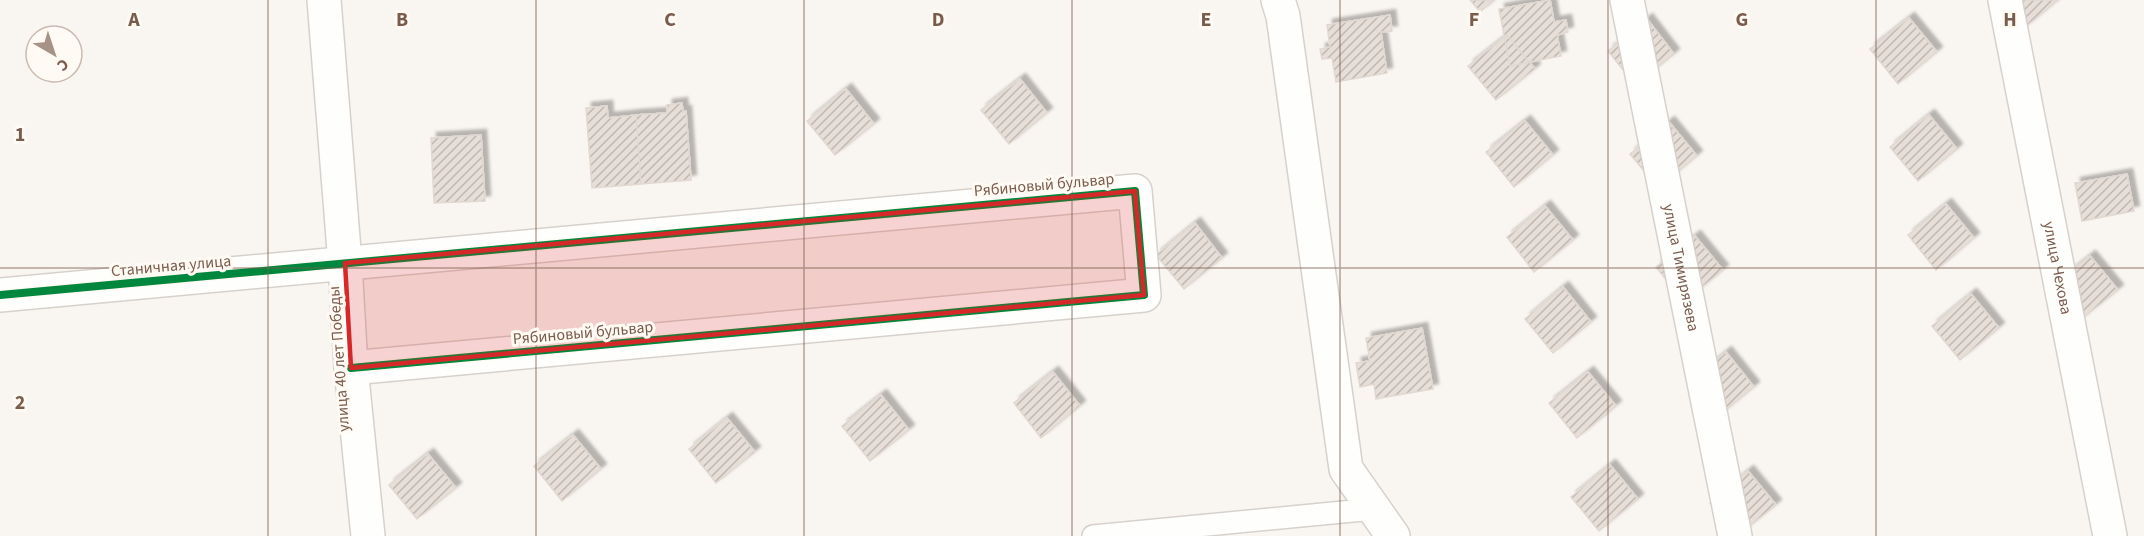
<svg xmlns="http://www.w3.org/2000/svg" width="2144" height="536" font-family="'Source Sans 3',sans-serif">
  <defs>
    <pattern id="building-hatch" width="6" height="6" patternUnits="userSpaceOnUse" patternTransform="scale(1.5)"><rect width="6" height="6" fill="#e6ded7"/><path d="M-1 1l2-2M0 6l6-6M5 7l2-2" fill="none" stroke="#bfb7b1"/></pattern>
    <filter id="shadow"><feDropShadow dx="5.5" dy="-5.5" stdDeviation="1.5" flood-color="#0004"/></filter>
  </defs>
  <rect width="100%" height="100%" fill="#f9f5f0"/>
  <!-- building -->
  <path fill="url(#building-hatch)" stroke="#e2d8d2" stroke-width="1.5" filter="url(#shadow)" d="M1470,0H1494L1480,12Z
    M1550,0L1554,22L1566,20L1568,32L1557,35L1561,56L1510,66L1499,9Z
    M2000,0H2058L2023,29Z
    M1390,15L1392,31L1381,32L1387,73L1336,82L1332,58L1322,59L1320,49L1330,47L1327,25Z
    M1909,18L1937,52L1898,84L1870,49Z
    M1647,19L1674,54L1635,85L1608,51Z
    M1507,35L1535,69L1496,100L1468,66Z
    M1020,79L1047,113L1009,144L981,110Z
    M846,89L874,124L835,155L807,121Z
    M682,103L683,112L686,111L691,180L641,184L636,115L667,113V105Z
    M607,106L608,118L636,115L641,184L592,188L586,108Z
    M1929,115L1957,149L1918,181L1890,147Z
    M1525,121L1553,155L1514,187L1486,152Z
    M1669,122L1697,156L1658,188L1630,154Z
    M481,135L485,201L434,203L431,138Z
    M2127,174L2134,211L2082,221L2075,183Z
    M1946,204L1974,238L1936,270L1908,235Z
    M1545,206L1573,240L1534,272L1507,237Z
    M1195,223L1222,258L1184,289L1156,255Z
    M1695,236L1723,270L1684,302L1656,267Z
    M2090,256L2118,290L2079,321L2051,287Z
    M1563,287L1591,322L1553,353L1525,319Z
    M1971,294L1999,328L1960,360L1932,326Z
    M1422,328L1433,389L1376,399L1374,384L1360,387L1356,363L1370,361L1366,338Z
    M1726,352L1754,387L1716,418L1688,384Z
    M1053,372L1080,406L1041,438L1014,403Z
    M1588,372L1616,406L1577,438L1549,403Z
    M881,395L909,430L870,461L842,426Z
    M727,418L755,452L716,483L689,449Z
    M573,435L601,469L562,501L534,466Z
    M428,454L456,488L417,519L389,485Z
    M1610,465L1638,499L1599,531L1571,497Z
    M1748,471L1776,505L1737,536L1710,503Z"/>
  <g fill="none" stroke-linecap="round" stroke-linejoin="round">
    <defs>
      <path id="service" d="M1093,536L1374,509"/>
      <g id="minor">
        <path d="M324,0L345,263L351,368L368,536"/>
        <path d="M1278,0L1283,16L1346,469L1393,536"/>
        <path id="s1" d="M1627,0L1735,536"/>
        <path id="s2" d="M2005,0L2110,536"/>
        <path d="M0,295L1135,191L1144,295L351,368"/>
      </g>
    </defs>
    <!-- service casing -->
    <use href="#service" stroke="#d7d1cb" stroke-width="24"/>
    <!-- minor casing -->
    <use href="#minor" stroke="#d7d1cb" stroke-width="36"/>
    <!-- service -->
    <use href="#service" stroke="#fefefd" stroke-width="21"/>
    <!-- minor -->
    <use href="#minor" stroke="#fefefd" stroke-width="33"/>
    <defs>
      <path id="cycleway" d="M0,295L1135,191L1144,295L351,368"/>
    </defs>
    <!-- cycleway casing -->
    <use href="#cycleway" stroke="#fffaf3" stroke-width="11"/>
    <!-- cycleway -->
    <use href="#cycleway" stroke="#00873e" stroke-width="8"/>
  </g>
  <!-- marked area -->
  <path fill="#d62828" fill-opacity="0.2" stroke="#d62828" stroke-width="4.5" stroke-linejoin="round" d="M1135,191L1144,295L351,368L345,263Z"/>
  <!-- grid -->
  <path fill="none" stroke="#7a5c4d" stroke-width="1.5" stroke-opacity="0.55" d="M268,0V536M536,0V536M804,0V536M1072,0V536M1340,0V536M1608,0V536M1876,0V536M0,268H2144"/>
  <g text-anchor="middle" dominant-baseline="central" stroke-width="6" stroke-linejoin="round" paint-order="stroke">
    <!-- street labels -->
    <g font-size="16" fill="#7a5c4d" stroke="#fffaf3">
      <text transform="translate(1044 185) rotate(-5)">Рябиновый бульвар</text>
      <text transform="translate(171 266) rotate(-5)">Станичная улица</text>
      <text stroke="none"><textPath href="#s1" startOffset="273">улица Тимирязева</textPath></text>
      <text stroke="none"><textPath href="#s2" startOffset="273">улица Чехова</textPath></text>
      <text transform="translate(583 333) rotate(-5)">Рябиновый бульвар</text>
      <text transform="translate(339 359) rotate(-94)">улица 40 лет Победы</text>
    </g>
  </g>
  <g font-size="20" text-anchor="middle" font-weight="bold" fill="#7a5c4d" stroke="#fffaf3" stroke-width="6" stroke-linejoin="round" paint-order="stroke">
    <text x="134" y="26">A</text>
    <text x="402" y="26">B</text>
    <text x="670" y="26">C</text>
    <text x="938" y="26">D</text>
    <text x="1206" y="26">E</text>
    <text x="1474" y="26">F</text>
    <text x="1742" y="26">G</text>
    <text x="2010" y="26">H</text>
    <text x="20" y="141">1</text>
    <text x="20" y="409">2</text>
  </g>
  <!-- north arrow -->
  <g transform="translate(54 54) rotate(141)"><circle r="28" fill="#fffaf3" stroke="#cabbb1" stroke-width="1.5"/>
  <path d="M0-4.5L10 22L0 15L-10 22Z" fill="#a69286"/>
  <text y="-9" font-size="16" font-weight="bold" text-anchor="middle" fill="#7a5c4d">С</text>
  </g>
</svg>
